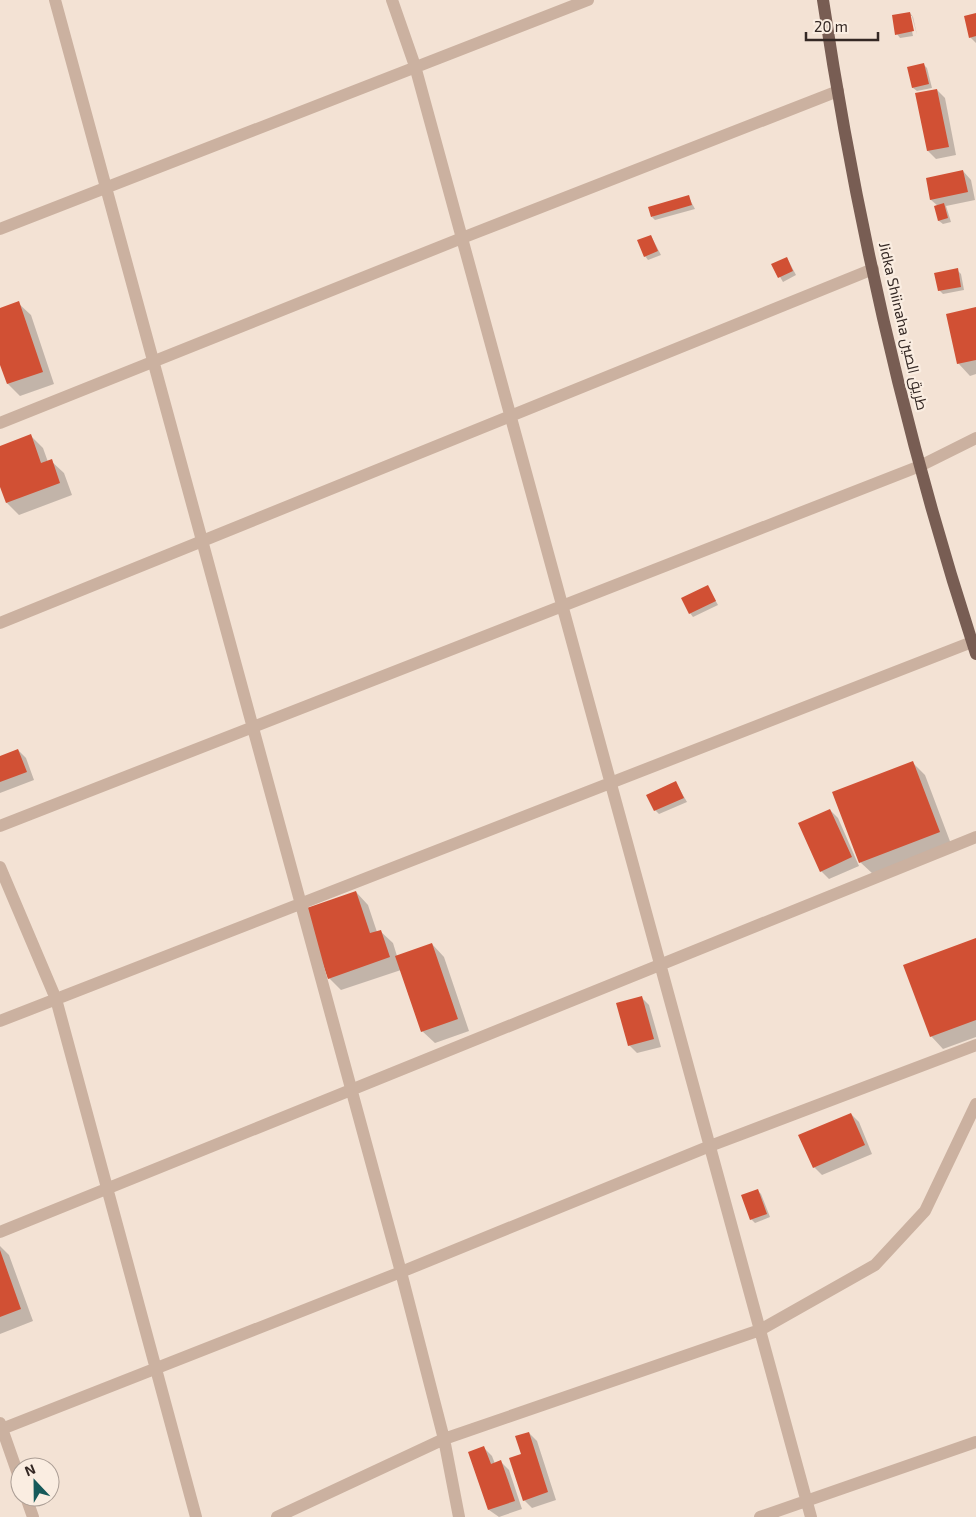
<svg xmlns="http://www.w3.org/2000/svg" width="976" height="1517" font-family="'Exo 2',Cairo,sans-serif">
  <rect width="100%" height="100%" fill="#f3e2d4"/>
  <!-- shadow -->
  <path fill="#0003" d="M910,13L913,17L917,35L912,16H909L913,36L900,38L897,34Z
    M976,15V43L970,37Z
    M923,64L927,68L932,88L917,91L913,88Z
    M937,90L945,98L956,155L936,159L928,151Z
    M963,171L971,180L975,200L946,206L951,222L943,224L939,221L938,206L931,200L927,179Z
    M688,196L695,209L655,220L652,217Z
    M651,236L661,255L648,260L645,256Z
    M787,258L796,275L783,282L773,265Z
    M957,270L961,274L964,290L943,294L939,290Z
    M18,303L31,315L54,384L20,396L8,384L0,361V309Z
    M976,308V374L970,376L958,363Z
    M31,436L43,448L48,462L51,461L64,473L72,495L19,515L7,503L0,483V447Z
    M708,587L718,605L693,617L690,613Z
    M18,750L26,758L34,780L0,793V757Z
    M913,763L925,775L951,844L873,874L860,862Z
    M676,783L687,802L659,814L655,810Z
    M830,810L838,818L859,866L829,879L821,871Z
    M356,892L368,905L377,932L380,931L393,943L397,956L432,944L444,957L469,1031L435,1043L422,1031L401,970L341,990L329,978Z
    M976,939V1037L943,1049L931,1036Z
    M641,997L649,1005L661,1047L637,1053L629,1045Z
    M851,1114L859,1122L872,1154L822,1175L814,1167Z
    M757,1190L761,1194L770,1217L755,1223L751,1219Z
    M0,1246L9,1255L33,1321L0,1334Z
    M529,1433L537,1441L556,1500L532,1508L524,1500L522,1455Z
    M484,1448L492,1456L495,1464L501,1462L509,1470L522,1509L499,1517L489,1510Z"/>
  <!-- building -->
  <path fill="#d15034" d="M910,12L914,31L895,35L892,15Z
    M976,13V36L969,38L964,16Z
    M924,63L929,84L912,88L907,67Z
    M937,89L949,147L927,151L915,93Z
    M963,170L968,192L930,200L926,178Z
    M689,195L692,205L651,217L648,207Z
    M944,203L948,218L938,221L934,206Z
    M651,235L658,251L644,257L637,240Z
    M787,257L793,271L778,278L771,264Z
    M958,268L961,287L938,291L934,273Z
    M19,301L43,372L7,384L0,365V308Z
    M976,307V360L957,364L946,314Z
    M31,434L41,463L52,459L60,483L6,503L0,487V446Z
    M708,585L716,601L689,614L681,598Z
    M18,749L27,772L0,782V756Z
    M913,761L940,832L859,863L832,792Z
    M676,781L684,798L654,811L646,795Z
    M830,809L852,857L820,872L798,823Z
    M356,891L370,933L381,930L390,957L328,979L304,909Z
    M976,938V1020L930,1037L903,965Z
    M432,943L458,1019L421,1032L395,956Z
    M642,996L654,1039L628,1046L616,1003Z
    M851,1113L865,1145L813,1168L798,1135Z
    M758,1189L767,1214L750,1220L741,1195Z
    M0,1250L21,1309L0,1317Z
    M529,1432L548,1492L523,1501L509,1458L521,1454L515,1436Z
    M484,1446L491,1464L501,1460L515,1501L488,1510L468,1452Z"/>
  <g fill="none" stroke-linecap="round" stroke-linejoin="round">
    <!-- minor -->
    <path stroke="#cbb1a0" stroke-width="12" d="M55,0L401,1272L444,1439L459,1517
      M392,0L415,66L811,1517
      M0,229L588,0
      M0,423L462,238L838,91
      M0,623C292,506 582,385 873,269
      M0,826L920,466L976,438
      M0,867L56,999L196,1517
      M0,1021C324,895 647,767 972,642
      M0,1232L976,837
      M0,1423L20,1480
      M2,1429L401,1272L710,1146L976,1045
      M26,1497L33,1517
      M277,1517L444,1439L760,1330L875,1265L925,1211L976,1104
      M760,1517L976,1442"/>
    <!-- major -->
    <path stroke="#785d53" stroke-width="12" d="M823,0C856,220 907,443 976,654"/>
  </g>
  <g text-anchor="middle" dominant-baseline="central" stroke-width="4.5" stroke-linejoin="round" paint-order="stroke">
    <!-- street labels -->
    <g font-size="15" fill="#342824" stroke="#faede1">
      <text transform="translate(904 326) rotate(77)">Jidka Shiinaha طريق الصين</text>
    </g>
  </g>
  <!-- north arrow -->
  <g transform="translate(35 1482) rotate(338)"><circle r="24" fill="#faede1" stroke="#ab9e95"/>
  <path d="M0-4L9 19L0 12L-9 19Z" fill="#165959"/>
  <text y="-8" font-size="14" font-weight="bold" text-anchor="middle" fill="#342824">N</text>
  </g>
  <!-- scale -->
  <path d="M806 32v8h72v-8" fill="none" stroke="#342824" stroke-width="2.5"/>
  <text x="814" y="32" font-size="15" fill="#342824" stroke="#faede1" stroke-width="4" paint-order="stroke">20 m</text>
</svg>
